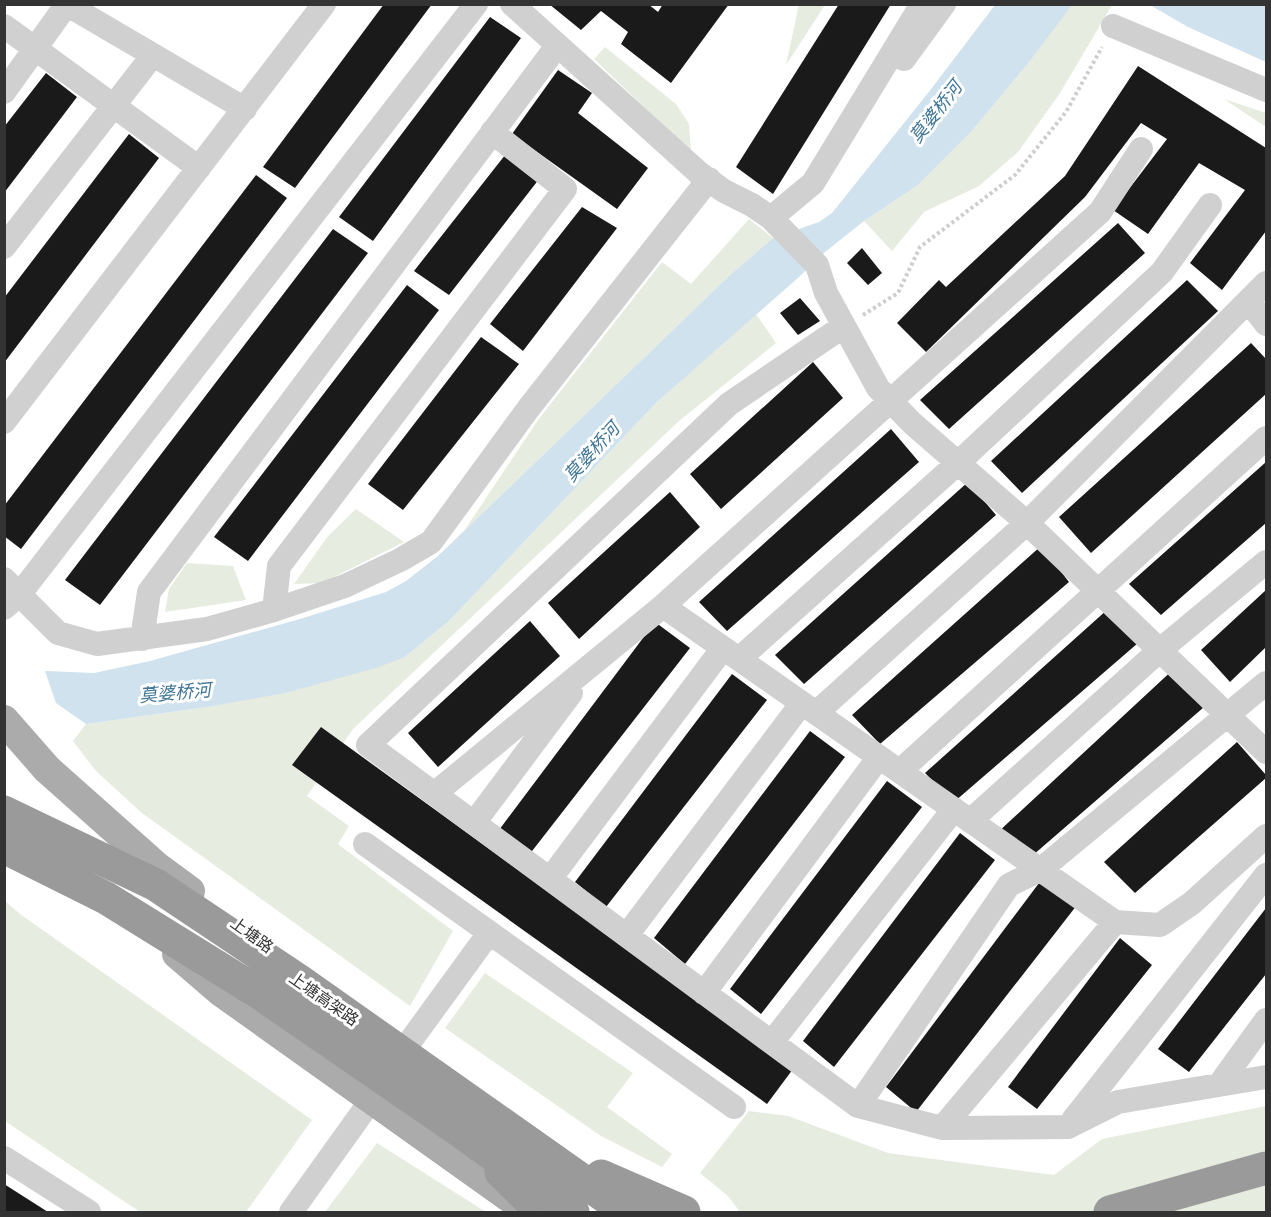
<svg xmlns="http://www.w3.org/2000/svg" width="1271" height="1217" font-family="Montserrat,'Noto Sans SC',sans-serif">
  <rect width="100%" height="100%" fill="#fff"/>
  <!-- green -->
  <path fill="#e6ecdf" d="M799,4L825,5L786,65Z
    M1071,5H1112L1060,93L1018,152L979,186L924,212L892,251L864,221L918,185L971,132L1030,61Z
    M605,47L676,104L689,124L691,152L594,59Z
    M1224,99L1266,113V127Z
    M749,219L773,238L729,276L464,531L538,420L662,262L691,284Z
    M756,314L776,343L679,421L353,729L307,796L349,826L338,844L453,931L410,1006L142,813L96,771L73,741L86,724L207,707L405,657L449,621L656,403Z
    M356,509L404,542L322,583L294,584L328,536Z
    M187,563L233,566L246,600L165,612L169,589Z
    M4,900L20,914L312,1120L246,1212H140L5,1121Z
    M485,973L633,1073L607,1107L672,1154L662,1167L601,1136L445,1028Z
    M1266,1106V1212H740L728,1196L700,1173L749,1111L788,1116L888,1153L1054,1175L1102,1139Z
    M377,1143L486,1212H325Z"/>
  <!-- water -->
  <path fill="#cfe2ee" d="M995,5H1072L1030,61L971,132L918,185L864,221L825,252L799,277L656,403L449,621L405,657L376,668L285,693L207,707L86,724L56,703L45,671L94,673L150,661L300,619L386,592L406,581L438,556L729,276L773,238L819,222L832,213L928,93Z
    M1150,5H1266V62L1188,27Z"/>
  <!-- building -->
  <path fill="#1a1a1a" d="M384,4H432L295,188L263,167Z
    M549,4H648L658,12L663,4H729L671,83L621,44L628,32L601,11L581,30Z
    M839,4H891L773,194L736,167Z
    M490,17L521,38L373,241L339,217Z
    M1138,66L1266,148V231L1222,290L1190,263L1245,190L1199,163L1148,234L1113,210L1167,139L1141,123L1085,197L926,352L897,323L939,280L946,287L1065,176Z
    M558,70L592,93L578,113L648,168L617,209L512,134Z
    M46,73L77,97L4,193V127Z
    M129,134L159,158L4,363V298Z
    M509,150L543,174L449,295L414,271Z
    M256,175L287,198L21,549L4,536V506Z
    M582,207L617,228L523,351L490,324Z
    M1118,223L1145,253L949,429L920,400Z
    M333,229L368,253L100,605L65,580Z
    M862,248L882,273L868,285L847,263Z
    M1187,280L1218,311L1022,493L991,461Z
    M407,285L439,310L248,561L214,537Z
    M800,298L820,321L798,335L780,313Z
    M481,337L519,364L403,510L368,484Z
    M1251,343L1266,359V394L1091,553L1059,517Z
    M813,362L843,398L721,509L690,474Z
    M891,429L919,462L727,631L699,602Z
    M1266,462V523L1161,615L1129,584Z
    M968,482L996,515L804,684L775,655Z
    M670,492L700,527L579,639L548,603Z
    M1041,546L1069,582L880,744L852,715Z
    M1266,590V647L1230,682L1201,650Z
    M1108,609L1138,643L954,802L925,773Z
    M530,621L560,656L438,767L408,733Z
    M655,622L690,648L529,855L499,830Z
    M1177,666L1211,701L1025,862L996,834Z
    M732,674L767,700L606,907L575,882Z
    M321,727L793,1069L767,1104L292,765Z
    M810,731L845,757L685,964L654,938Z
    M1237,742L1266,775V778L1135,893L1104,862Z
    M887,781L922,807L761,1014L730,989Z
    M960,833L995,860L834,1067L803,1041Z
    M1042,879L1077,905L916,1112L886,1087Z
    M1266,908V974L1189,1072L1158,1049Z
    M1120,938L1152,965L1037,1109L1008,1087Z
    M4,1184L48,1212H4Z"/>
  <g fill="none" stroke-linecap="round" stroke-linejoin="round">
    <!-- path -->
    <path stroke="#cdcdcd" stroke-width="4" stroke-dasharray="3 3" stroke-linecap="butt" d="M863,315L898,293L920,247L1015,175L1066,112L1102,47"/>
    <!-- minor -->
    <path stroke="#d0d0d0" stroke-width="24" d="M66,4L245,109
      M512,4L699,173L724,191L752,205L771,218L813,183L922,4
      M4,26L199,168
      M1113,26L1266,90
      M904,59L944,4
      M4,92L67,4
      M771,218L817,265L826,293L878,388L912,423L1027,523L1266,752
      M4,247L153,55
      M1249,302L1266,324
      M844,326L729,404L368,745L858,1106L942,1128L1068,1127L1118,1102L1266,1077
      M4,422L324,4
      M4,579L58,633L97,644L207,629L274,610L345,586L400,560L431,542L528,409L709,179
      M663,606L1115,922L1160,925L1192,903L1266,836
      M4,608L19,595L476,4
      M274,610L279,566L565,189L492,132
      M142,639L149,592L557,46
      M739,659L958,463L1162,272L1210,205
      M816,713L1027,523L1266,283
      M900,771L1266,438
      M434,794L663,606L1100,212L1141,149
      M970,821L1160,650L1266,562
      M474,823L571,693
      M365,844L734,1107
      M550,879L723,648
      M627,935L802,703
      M704,993L879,757
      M772,1042L954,809
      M406,1047L489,933
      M1219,1085L1266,1020
      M858,1106L1009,885L1040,870L1266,683
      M1073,1120L1266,875
      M942,1128L1115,922
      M4,1158L89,1212
      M291,1212L372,1099"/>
    <!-- major -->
    <path stroke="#ababab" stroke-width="30" d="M4,720L47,769L156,866L190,891
      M177,954L220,991L523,1207"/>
    <!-- highway -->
    <path stroke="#9a9a9a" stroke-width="33" d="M501,1172L542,1212
      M1110,1212L1266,1168"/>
    <!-- highway-bridge -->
    <path stroke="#9a9a9a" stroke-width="33" d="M4,812L156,885L301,982L627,1212
      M4,847L106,898L261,994L457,1129L573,1212
      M601,1176L684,1212"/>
  </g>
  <g text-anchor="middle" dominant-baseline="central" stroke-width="6" stroke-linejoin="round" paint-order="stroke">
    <!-- street labels -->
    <g font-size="16" fill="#333" stroke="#fff">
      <text transform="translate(252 935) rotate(36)">上塘路</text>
      <text transform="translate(324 999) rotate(35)">上塘高架路</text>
    </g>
    <!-- water labels -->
    <g font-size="18" font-style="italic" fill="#3f7597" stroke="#fff">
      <text transform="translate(936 112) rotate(-52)">莫婆桥河</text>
      <text transform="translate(592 452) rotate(-48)">莫婆桥河</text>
      <text transform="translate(175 693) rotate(-5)">莫婆桥河</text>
    </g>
  </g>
  <!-- border -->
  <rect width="1271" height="1217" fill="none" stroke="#333333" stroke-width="12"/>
</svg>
